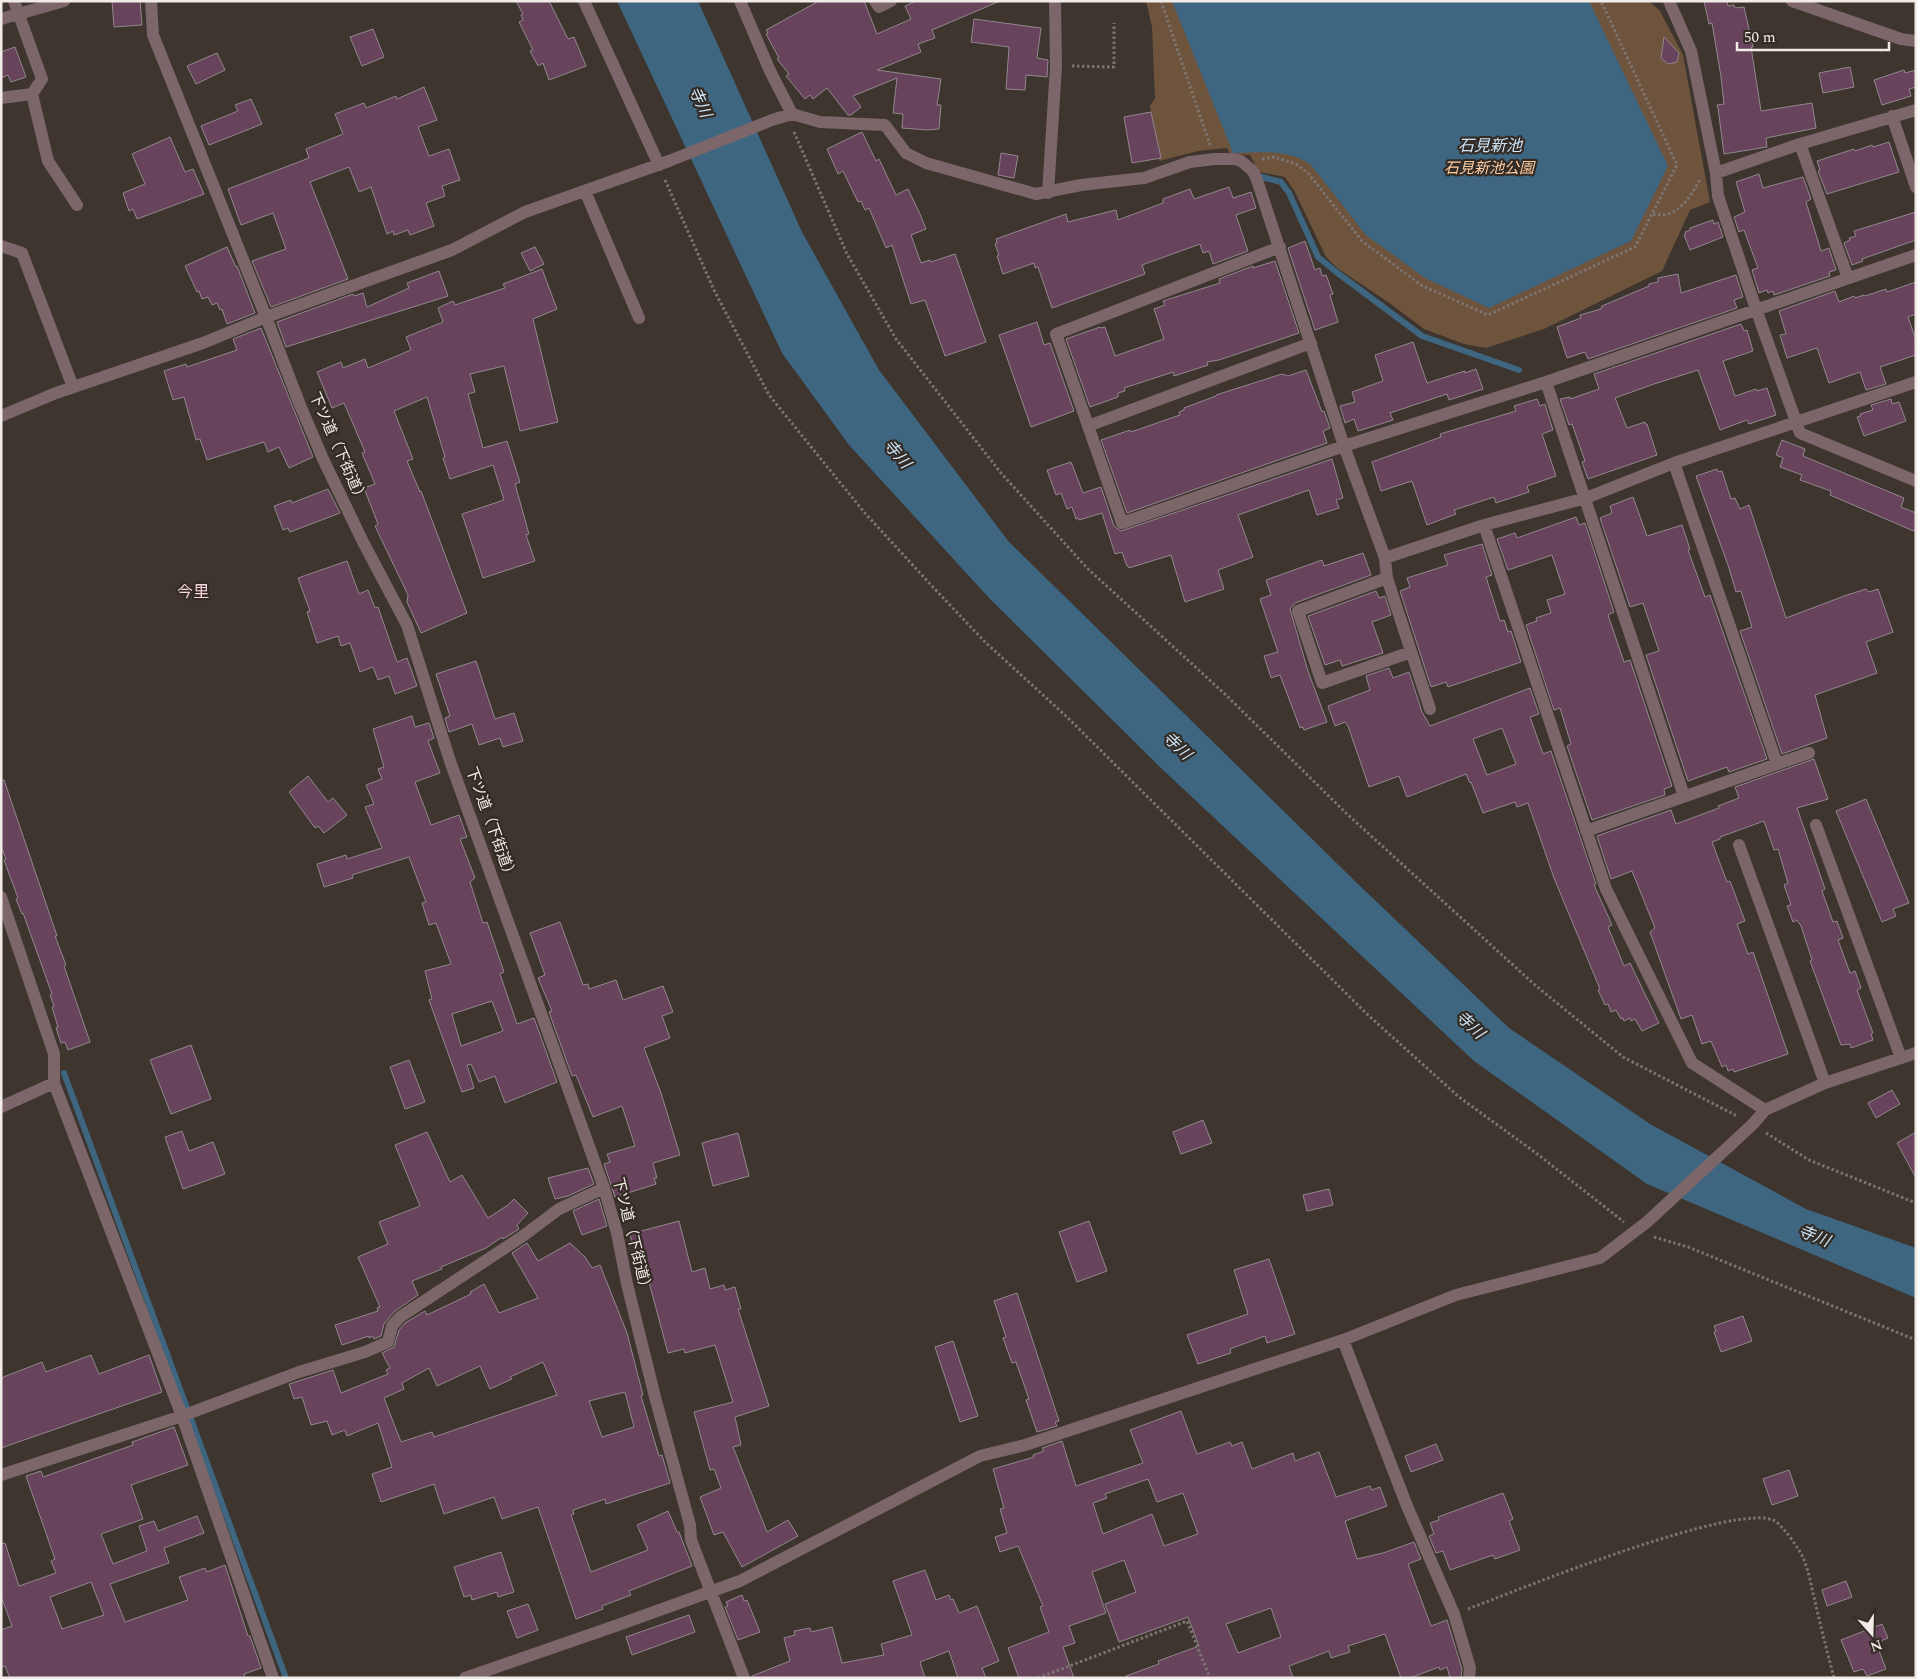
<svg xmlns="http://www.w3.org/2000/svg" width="1917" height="1679" font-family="Spectral,'Noto Sans JP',serif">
  <rect width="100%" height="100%" fill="#3d352e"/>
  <!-- green -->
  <path fill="#6e533d" d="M1146,1H1649L1660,11L1683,55L1710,202L1690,210L1662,271L1544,329L1486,348L1464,344L1424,329L1388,302L1337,268L1326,257L1295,192L1285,177L1259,172L1250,155L1230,154L1227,148L1198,151L1159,161L1150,106L1155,98L1152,27Z"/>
  <!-- water -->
  <path fill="#3e6681" d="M617,1H698L802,232L879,370L1009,542L1358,884L1509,1028L1650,1124L1806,1209L1916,1248V1298L1647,1184L1474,1061L1162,769L990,599L849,445L782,353Z
    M1172,1H1589L1668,166L1631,241L1489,308L1425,278L1366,235L1311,165C1289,148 1260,153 1233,153Z"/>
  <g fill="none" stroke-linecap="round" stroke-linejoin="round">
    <!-- stream -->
    <path stroke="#3e6681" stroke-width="6" d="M1262,177L1281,182L1289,193L1318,257L1335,271L1422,336L1519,370
      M64,1073L286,1678"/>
  </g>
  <!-- building -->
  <path fill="#68435c" stroke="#92878e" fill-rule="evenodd" d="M112,1H140L142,25L114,27Z
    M516,1H549L568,39L574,37L586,66L549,80L543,63L538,66L530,51L533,50L519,22L523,20L521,15L523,14Z
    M819,1H864L877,34L911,19L905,6L916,1H1000L932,30L935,38L918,44L921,52L877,70L941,79L937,105H941L939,129L927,130L902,128L903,114L893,113L897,78L853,96L861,107L851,115H848L827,88L813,99L810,95L805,99L786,76L789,74L777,59L779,58L766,34L768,33L766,30Z
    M1704,1H1727L1728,6L1734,5L1735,8L1744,7L1753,47H1751L1761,111L1812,103L1816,128L1766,138L1767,147L1724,154L1718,108L1717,105L1724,104L1721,77L1712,23L1709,24Z
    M974,19L1041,28L1037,58L1048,60L1047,77L1026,75L1025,90L1006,89L1009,47L971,42Z
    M373,29L384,57L362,66L350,37Z
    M1664,37L1679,53L1677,62L1668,64L1661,58Z
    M15,47L26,77L11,82L8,75L1,78V52Z
    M217,53L225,70L196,84L187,66Z
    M1850,67L1854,87L1823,93L1819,73Z
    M1904,70L1905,73L1916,70V87L1909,89L1911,96L1882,105L1874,80Z
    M424,87L437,120L418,127L429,156L449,149L460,180L442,186L445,196L426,203L434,226L410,235L408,230L394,235L393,231L387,234L371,187L359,192L349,167L310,182L348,279L271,307L252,261L286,249L273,213L241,225L228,189L309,158L306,149L343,134L335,114L364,103L366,108L396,96L397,99Z
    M251,99L262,124L209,145L201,126L238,111L235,105Z
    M1151,112L1161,158L1132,163L1124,117Z
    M862,132L876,161L879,159L896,195L908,189L920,214L926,229L911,235L921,263L930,260L931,262L955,254L986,342L945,356L925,300L911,304L892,245L886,248L869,208L865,210L861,201L858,202L843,171L838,174L827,149Z
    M170,137L185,172L193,169L204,194L137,219L133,209L129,211L123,193L145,184L132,154Z
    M1889,142L1899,172L1827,194L1818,171L1820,170L1817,161L1854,149L1855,151L1872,145L1873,147Z
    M1001,153L1018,156L1014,178L998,175Z
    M1759,174L1763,188L1803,177L1811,199L1806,202L1821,251L1829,248L1836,270L1829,272L1830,276L1774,295L1773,291L1768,293L1767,290L1759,293L1752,270L1758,268L1744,230L1739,232L1734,217L1745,212L1736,182Z
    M1229,187L1233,198L1251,192L1256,208L1236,215L1248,251L1213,264L1209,251L1203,253L1200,244L1142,265L1145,274L1052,308L1038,267L1035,268L1034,263L1003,274L997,256L999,255L995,244L997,243L996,239L1066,214L1068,222L1116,210L1118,220L1163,203V199L1190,189L1194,199Z
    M1916,212V240L1862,259L1863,261L1852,265L1844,243L1850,240L1849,238L1856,236L1854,231Z
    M1713,220L1714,224L1718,222L1723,237L1690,250L1684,235L1686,234L1685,232L1690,230V228Z
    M1305,241L1315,270L1320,268L1322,276L1326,275L1333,294L1330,295L1338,322L1315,330L1288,248Z
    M227,247L236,267L237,266L255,313L227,324L222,309L220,310L217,303L212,305L208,297L202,299L199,291L197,292L185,266Z
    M535,247L544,264L530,271L521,253Z
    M1275,261L1299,333L1219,360L1207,362L1208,365L1174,376L1173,372L1124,388L1125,391L1118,393V397L1090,407L1066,339L1100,327L1101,328L1105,327L1115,356L1164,339L1154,309L1165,305L1163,301L1220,283L1219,279L1253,266V268Z
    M542,269L557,309L533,319L558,422L520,431L504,366L470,374L475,392L468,394L483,448L507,441L520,482L515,484L529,534L526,535L535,561L483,578L462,514L504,500L493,465L450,479L443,458L445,457L427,397L394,411L413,459L407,461L420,492L421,491L467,613L421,633L407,602L408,595L375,526L378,524L364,488L375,484L362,453L365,452L344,403L332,408L317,372L341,362L343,368L365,359L368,368L411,350L406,337L443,322L438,308L453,301L455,305L505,288L503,284Z
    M439,271L448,296L286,347L277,322L353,294L354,296L363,293L367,307L409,288L407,283Z
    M1678,274L1681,293L1736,275L1743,297L1734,300L1737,308L1588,359L1585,352L1567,358L1557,327L1581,318L1580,315L1601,309L1602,306L1649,286V284L1658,282V278Z
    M1916,282V314L1908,317L1916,340V355L1880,367L1886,384L1866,390L1860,372L1829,383L1817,348L1787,358L1780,335L1786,334L1779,311L1835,291L1839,302L1854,296L1855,298L1864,295L1865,296L1886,289L1887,292Z
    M1037,322L1044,345L1050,343L1074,411L1031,427L999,335Z
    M1741,324L1744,331L1747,330L1753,351L1723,361L1735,396L1756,389L1757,391L1767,388L1776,415L1749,424L1747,420L1720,430L1698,370L1654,384L1615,398L1627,428L1645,422V424H1647L1657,455L1588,479L1582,462L1585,461L1572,424L1569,425L1560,399L1570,397V399L1599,389L1594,374Z
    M261,328L313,457L289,468L279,447L268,452L264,442L207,460L200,439L196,440L184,397L173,400L164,371L186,364L187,367L237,350L233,339Z
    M1413,342L1427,383L1465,371V373L1476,369L1483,389L1449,400L1447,394L1390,413L1393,420L1358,431L1354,419L1345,423L1340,406L1355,402L1352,392L1383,381L1375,355Z
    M1306,370L1322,412L1324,411L1330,428L1323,431L1327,443L1127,513L1101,440L1130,430L1131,432L1180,415L1179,412L1184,410V408L1216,396V395L1282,374L1288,376Z
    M1537,399L1540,406L1545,404L1553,430L1542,434L1556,476L1527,486L1529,492L1496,503L1494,497L1454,510L1456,514L1427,525L1412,481L1381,491L1372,462L1441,437L1440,434L1516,411L1514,406Z
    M1891,399L1892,404L1899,402L1906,421L1864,436L1857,417L1861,416L1860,414L1873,410L1871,405Z
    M1782,440L1805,449L1803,456L1904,498L1901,507L1916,513V532L1830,495L1831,491L1800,480L1802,475L1780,467L1783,458L1776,455Z
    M1332,459L1343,498L1336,500L1339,508L1317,515L1309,490L1238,515L1253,557L1218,570L1224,589L1185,602L1171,555L1129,568L1128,566H1127L1122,552L1115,554L1102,513L1079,520L1078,518L1076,519L1072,507L1067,509L1061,493L1056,495L1047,470L1071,462L1083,493L1101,487L1114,526L1121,531Z
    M1717,469L1718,472L1722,471L1731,499L1735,498L1740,509L1749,505L1786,618L1847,595L1866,589L1869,592L1878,589L1893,632L1866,642L1877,673L1815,695L1827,738L1782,754L1740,631L1752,627L1741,591L1736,592L1729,568L1696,476Z
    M328,489L340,513L290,532L288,528L283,530L274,506L291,500L292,503Z
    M1633,497L1647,536L1682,525L1690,549L1688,550L1705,597L1710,595L1767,759L1729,772L1727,767L1688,781L1646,655L1659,651L1643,603L1630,607L1600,518L1612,513L1610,506Z
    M1576,517L1579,525L1585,523L1614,612L1608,615L1624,662L1630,660L1672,786L1664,789L1665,795L1592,820L1567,746L1571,744L1560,708L1554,710L1526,625L1537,621L1536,618L1551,613L1547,600L1565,594L1552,555L1508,570L1497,539L1515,533L1517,538Z
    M1482,544L1492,575L1486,577L1500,621L1504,620L1508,632L1511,631L1521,662L1448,687L1446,682L1431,687L1400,591L1410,587L1407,578L1448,565L1444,555Z
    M1363,553L1371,575L1295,603L1290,609L1308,671L1327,722L1304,730L1303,727L1300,728L1280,675L1271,678L1264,656L1278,652L1260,599L1271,595L1266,580L1322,560L1324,566Z
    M347,561L359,594L368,590L375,608L378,607L397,662L407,658L417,686L395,694L389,676L378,680L373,667L360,672L350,643L341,646L338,636L317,643L307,612L310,611L298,578Z
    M1376,591L1379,598L1385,596L1391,615L1372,622L1383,653L1342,666L1340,660L1325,665L1308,616Z
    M476,661L495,719L514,713L523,741L503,747L500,738L479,745L472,724L449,732L445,718L450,716L436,674Z
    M1389,668L1393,678L1409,672L1422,712L1430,726L1530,688L1539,714L1530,717L1543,754L1551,751L1596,884L1594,885L1612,925L1608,927L1624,966L1630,963L1659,1023L1642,1031L1635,1019L1631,1021L1630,1018L1624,1021L1623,1018L1621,1019L1616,1010L1611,1012L1608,1004L1605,1005L1598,990L1600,989L1554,878L1528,803L1517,807L1515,802L1483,813L1471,782L1470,783L1466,774L1407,797L1399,776L1369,787L1348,726L1345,722L1335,726L1328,706L1370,690L1366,676ZM1502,728L1516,764L1487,775L1473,739Z
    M412,716L415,727L429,723L434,738L428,741L440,773L415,782L431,825L459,815L467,837L460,839L475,878L470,882L483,923L487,922L504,972L500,974L517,1024L534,1018L557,1082L505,1103L495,1076L479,1082L471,1064L467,1065L474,1088L462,1092L429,1000L432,999L425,971L451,964L436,923L429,925L422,903L426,902L409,857L352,875L353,878L324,887L317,864L346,855L347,859L382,848L365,807L374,804L366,785L382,779L378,769L384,767L373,729ZM492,1001L503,1031L461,1046L452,1014Z
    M1814,759L1828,799L1797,808L1825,889L1822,891L1833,922L1837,921L1843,938L1838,940L1850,973L1855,971L1861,988L1857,990L1873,1033L1871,1034L1873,1040L1851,1048L1850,1044L1841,1045L1810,961L1812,960L1801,926L1797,920L1793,922L1787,906L1791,905L1784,885L1788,883L1778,849L1774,850L1764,821L1720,837V839L1712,842L1727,882L1730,881L1745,921L1737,924L1748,954L1753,952L1788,1054L1734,1072L1733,1069L1728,1071L1726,1065L1722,1067L1711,1041L1702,1044L1692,1015L1681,1019L1650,932L1655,928L1632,871L1611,879L1597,836L1671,810L1676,824L1719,808L1718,806L1739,798L1735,787Z
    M308,776L328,802L333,798L347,815L324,833L318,826L315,828L289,792Z
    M4,780L57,936H55L66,965L64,966L90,1042L68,1050L65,1042L61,1043L56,1028L58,1027L52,1007L54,1006L50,995L52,994L23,913L22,914L16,899L18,898L4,860L6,859L1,846V781Z
    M1866,799L1909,903L1893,909L1896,916L1882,922L1836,811Z
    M560,922L583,985L588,984L589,989L616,980L623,1000L663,986L673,1012L662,1016L670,1038L644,1048L661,1093L680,1155L653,1163L657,1178H654L656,1184L615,1197L604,1164L610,1162L607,1154L635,1146L622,1106L593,1117L576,1075L572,1076L549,1012L552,1011L538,978L545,975L530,933Z
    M191,1045L211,1099L171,1114L150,1060Z
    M409,1060L425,1102L405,1109L390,1067Z
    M1892,1090L1900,1104L1876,1118L1868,1103Z
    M1203,1120L1212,1143L1181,1154L1173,1132Z
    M182,1131L189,1151L213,1142L225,1174L183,1189L165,1137Z
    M427,1132L450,1182L462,1175L488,1218L508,1205L514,1199L528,1213L517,1225L519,1229L503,1239L502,1237L486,1248L441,1267L442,1269L412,1281L418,1295L394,1312L384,1324L381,1336L374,1339L373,1336L369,1338V1336L342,1345L335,1325L378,1311L377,1308L380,1307L358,1257L388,1244L379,1222L420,1206L395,1145Z
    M1916,1132V1178L1897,1143Z
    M738,1133L749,1176L713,1186L702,1143Z
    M588,1168L594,1184L568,1196L555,1199L548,1178Z
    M1329,1189L1333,1205L1307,1211L1303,1195Z
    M599,1199L607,1226L582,1235L573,1211Z
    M679,1221L692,1272L705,1268L710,1289L724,1285L725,1290L735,1287L741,1309H738L769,1406L735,1417L741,1445L733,1447L767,1532L788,1520L798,1536L742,1567L723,1532L714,1535L700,1497L721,1488L714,1469L710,1470L694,1412L733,1402L715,1345L685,1353L684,1349L668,1353L642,1256L636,1258L630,1234Z
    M1089,1221L1107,1271L1077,1282L1059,1232Z
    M527,1243L538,1261L570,1243L585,1257L592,1268L600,1265L627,1333L643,1395L641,1396L659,1456L662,1455L670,1483L606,1504L605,1499L573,1510L574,1514L571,1515L591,1572L648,1550L637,1525L668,1511L677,1532H679L692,1566L629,1591L631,1595L602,1606L603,1609L576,1619L538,1507L502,1519L494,1497L444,1514L434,1484L381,1502L372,1474L392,1467L378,1423L347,1436L345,1430L332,1435L327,1421L311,1425L302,1397L294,1399L289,1384L333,1370L341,1393L388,1374L386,1370L390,1368L382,1353L394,1347L399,1330L405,1323L425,1311L427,1315L471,1294L470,1292L484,1284L499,1313L538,1298L512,1253ZM543,1362L557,1395L434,1437L432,1432L401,1442L384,1398L404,1389L402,1383L429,1368L437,1386L480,1366L490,1389L512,1379L510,1377ZM625,1392L634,1427L602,1437L589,1401Z
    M1269,1259L1295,1334L1267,1343L1265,1336L1230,1349L1231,1353L1198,1364L1187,1335L1248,1314L1234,1270Z
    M1017,1293L1059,1421L1055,1422L1057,1426L1037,1432L1026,1400L1029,1399L1016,1362L1012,1363L1003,1338L1006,1337L994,1301Z
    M1743,1316L1752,1341L1721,1352L1714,1332L1716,1331L1714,1326Z
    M953,1341L978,1416L960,1422L935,1347Z
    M91,1355L99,1374L149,1355L162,1392L1,1448V1378L42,1362L46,1372Z
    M1181,1411L1197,1454L1230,1442L1232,1446L1242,1442L1252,1469L1293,1453L1295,1461L1319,1452L1336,1497L1370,1486L1372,1490L1380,1487L1387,1506L1345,1521L1357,1559L1383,1553L1414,1542L1421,1559L1408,1564L1431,1626L1447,1620L1462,1669L1461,1677L1450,1678L1447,1667L1440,1670L1439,1667L1410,1678H1401L1385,1634L1348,1646L1350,1652L1331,1658L1329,1651L1289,1666L1293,1678H1126V1676L1159,1664L1158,1661L1199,1646L1188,1617L1119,1642L1105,1604L1136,1592L1124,1560L1092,1572L1106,1613L1069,1626L1075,1643L1063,1647L1074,1678H1019L1008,1648L1049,1632L1040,1607L1043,1606L1018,1546L1000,1552L995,1537L1007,1533L1000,1509L1004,1508L993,1469L1034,1457L1033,1455L1044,1451L1042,1448L1062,1441L1076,1486L1143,1463L1130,1430ZM1148,1479L1157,1502L1183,1493L1198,1534L1164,1546L1152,1514L1103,1534L1093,1503L1107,1498L1105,1494ZM1271,1608L1281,1637L1238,1653L1226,1624Z
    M174,1427L188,1465L131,1485L143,1519L101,1534L113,1564L147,1551L139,1526L154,1521L158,1531L197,1516L204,1533L164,1548L169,1563L110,1584L125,1622L188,1600L179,1577L205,1568L207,1572L225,1565L248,1636H250L261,1668L244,1674L245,1678H10L5,1666L1,1667V1630L12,1626L1,1596V1544L5,1543L19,1586L56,1573L51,1561L55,1559L26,1476L41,1471L43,1477L133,1445L132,1442ZM91,1582L104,1615L62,1629L50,1597Z
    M1436,1444L1443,1460L1411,1472L1405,1456Z
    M1789,1470L1798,1496L1772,1505L1763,1479Z
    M1503,1493L1513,1519L1509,1521L1520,1550L1495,1559L1493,1555L1450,1570L1443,1551L1436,1553L1429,1536L1434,1534L1430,1523L1439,1520L1438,1517Z
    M501,1552L514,1592L498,1597L497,1592L472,1600L471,1595L464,1597L454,1567Z
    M925,1570L936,1600L949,1595L951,1600L953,1599L959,1613L977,1606L999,1661L982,1668L986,1678H958L949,1651L920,1662L925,1678H752V1676L790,1661L784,1638L795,1635L794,1631L810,1628L811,1632L832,1627L842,1663L884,1655L881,1644L912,1635L893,1581Z
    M1846,1581L1852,1597L1827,1606L1822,1590Z
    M742,1595L744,1601L747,1600L760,1632L738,1640L725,1607L728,1606L726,1602Z
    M528,1604L538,1630L517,1638L507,1611Z
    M689,1615L695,1632L632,1655L626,1637Z
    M1882,1624L1888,1638L1876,1643L1886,1669L1867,1676L1863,1669L1854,1672L1841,1640Z"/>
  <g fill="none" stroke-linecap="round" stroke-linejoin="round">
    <!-- path -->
    <path stroke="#7c756f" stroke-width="3" stroke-dasharray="2.5 2.5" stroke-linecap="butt" d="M1161,1L1210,145
      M1072,66L1114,67V23
      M794,132L847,254L896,339L1001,473L1087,568L1226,695L1347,814L1535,985L1623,1057L1737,1116
      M1262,159L1274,157L1296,164L1308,173L1362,241L1421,285L1488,315L1635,247L1677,165L1601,1
      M665,180L714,290L769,395L864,512L931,585L984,641L1067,717L1368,1015L1459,1097L1536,1153L1624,1222
      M1653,214C1678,219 1688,199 1700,180
      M1766,1133L1809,1160L1916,1203
      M1654,1237L1688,1247L1916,1340
      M1468,1609C1515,1591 1739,1500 1775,1521C1783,1526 1801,1551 1804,1560C1809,1572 1811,1585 1814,1597C1820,1624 1827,1651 1834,1678
      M1038,1678L1187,1621L1210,1678"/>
    <!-- minor -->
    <path stroke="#7c666a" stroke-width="12" d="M151,1L153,35L266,317L300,405L323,459L363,542L407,625L450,761L604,1188L617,1233L627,1284L655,1397L690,1525L691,1540L744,1678
      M584,1L659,165
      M740,1L770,71L792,114
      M875,1L879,7L891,1
      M1669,1L1691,51L1716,173L1718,196L1756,309L1800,433L1916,481
      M1792,1L1901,39L1916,41
      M1,19L64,1
      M32,94L48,161L77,205
      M1,98L32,94L42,79L14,1
      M1892,116L1916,187
      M1800,144L1848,278
      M1716,173L1800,144L1916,110
      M585,191L639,318
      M1048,193L1056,66L1055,1
      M1,246L22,253L73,387
      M1280,247L1056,334L1122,523L1344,446L1546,382L1916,255
      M1546,382L1684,796
      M1,416L56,393L203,343L266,317L452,250L525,212L669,161L772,120L792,114L820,122L885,125L906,153L926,163L1036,194L1081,185L1144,178L1190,162L1215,159H1234L1241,161L1253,171L1257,180L1344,446L1385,558L1387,578L1430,709
      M1088,426L1311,343
      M1484,525L1606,889L1692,1063L1765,1110
      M1385,558L1484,525L1586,498L1674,463L1916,382
      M1387,578L1298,611L1322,683L1411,652
      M1777,764L1809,753
      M1816,825L1901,1058
      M1586,831L1777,764L1674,463
      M1739,845L1825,1083
      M1,897L54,1054V1083L182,1416L273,1678
      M1,1107L54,1083
      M1343,1340L1407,1506L1454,1614L1470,1668L1469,1678
      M1,1475L182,1416L299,1372L365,1352L388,1342L392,1326L400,1317L523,1236L559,1209L604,1188
      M465,1678L618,1625L740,1581L980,1456L1025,1445L1343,1340L1456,1295L1600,1258L1647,1222L1753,1124L1765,1110L1825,1083L1916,1053"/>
  </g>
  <g text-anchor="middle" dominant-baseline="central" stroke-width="4.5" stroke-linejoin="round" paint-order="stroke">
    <!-- park labels -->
    <g font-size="15" font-style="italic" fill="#fdcda6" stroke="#332b24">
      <text x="1489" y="168">石見新池公園</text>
    </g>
    <!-- street labels -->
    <g font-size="15" fill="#f2ece8" stroke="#332b24">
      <text transform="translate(338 448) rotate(66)">下ツ道（下街道）</text>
      <text transform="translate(491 824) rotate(70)">下ツ道（下街道）</text>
      <text transform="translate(632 1236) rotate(76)">下ツ道（下街道）</text>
    </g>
    <!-- water labels -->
    <g font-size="16" font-style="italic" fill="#cbe4f7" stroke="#332b24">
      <text transform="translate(700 102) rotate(66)">寺川</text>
      <text x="1490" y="146">石見新池</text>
      <text transform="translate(897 454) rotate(50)">寺川</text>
      <text transform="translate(1177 746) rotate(44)">寺川</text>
      <text transform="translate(1470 1025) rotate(43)">寺川</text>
      <text transform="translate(1814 1236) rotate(22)">寺川</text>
    </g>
    <!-- neighbourhood labels -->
    <g font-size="16" fill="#f6d4de" stroke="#332b24">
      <text x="193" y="592">今里</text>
    </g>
  </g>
  <!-- border -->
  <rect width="1917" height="1679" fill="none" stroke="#f2ece8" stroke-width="5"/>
  <!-- north arrow -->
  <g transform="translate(1872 1634) rotate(160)" stroke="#332b24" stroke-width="4" paint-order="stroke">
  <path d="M0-4L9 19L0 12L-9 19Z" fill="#f2ece8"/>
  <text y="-8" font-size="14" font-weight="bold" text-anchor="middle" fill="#f2ece8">N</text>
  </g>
  <!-- scale -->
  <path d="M1737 42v8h152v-8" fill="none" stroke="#f2ece8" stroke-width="2.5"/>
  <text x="1744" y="42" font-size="15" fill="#f2ece8" stroke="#332b24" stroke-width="4" paint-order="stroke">50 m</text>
</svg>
